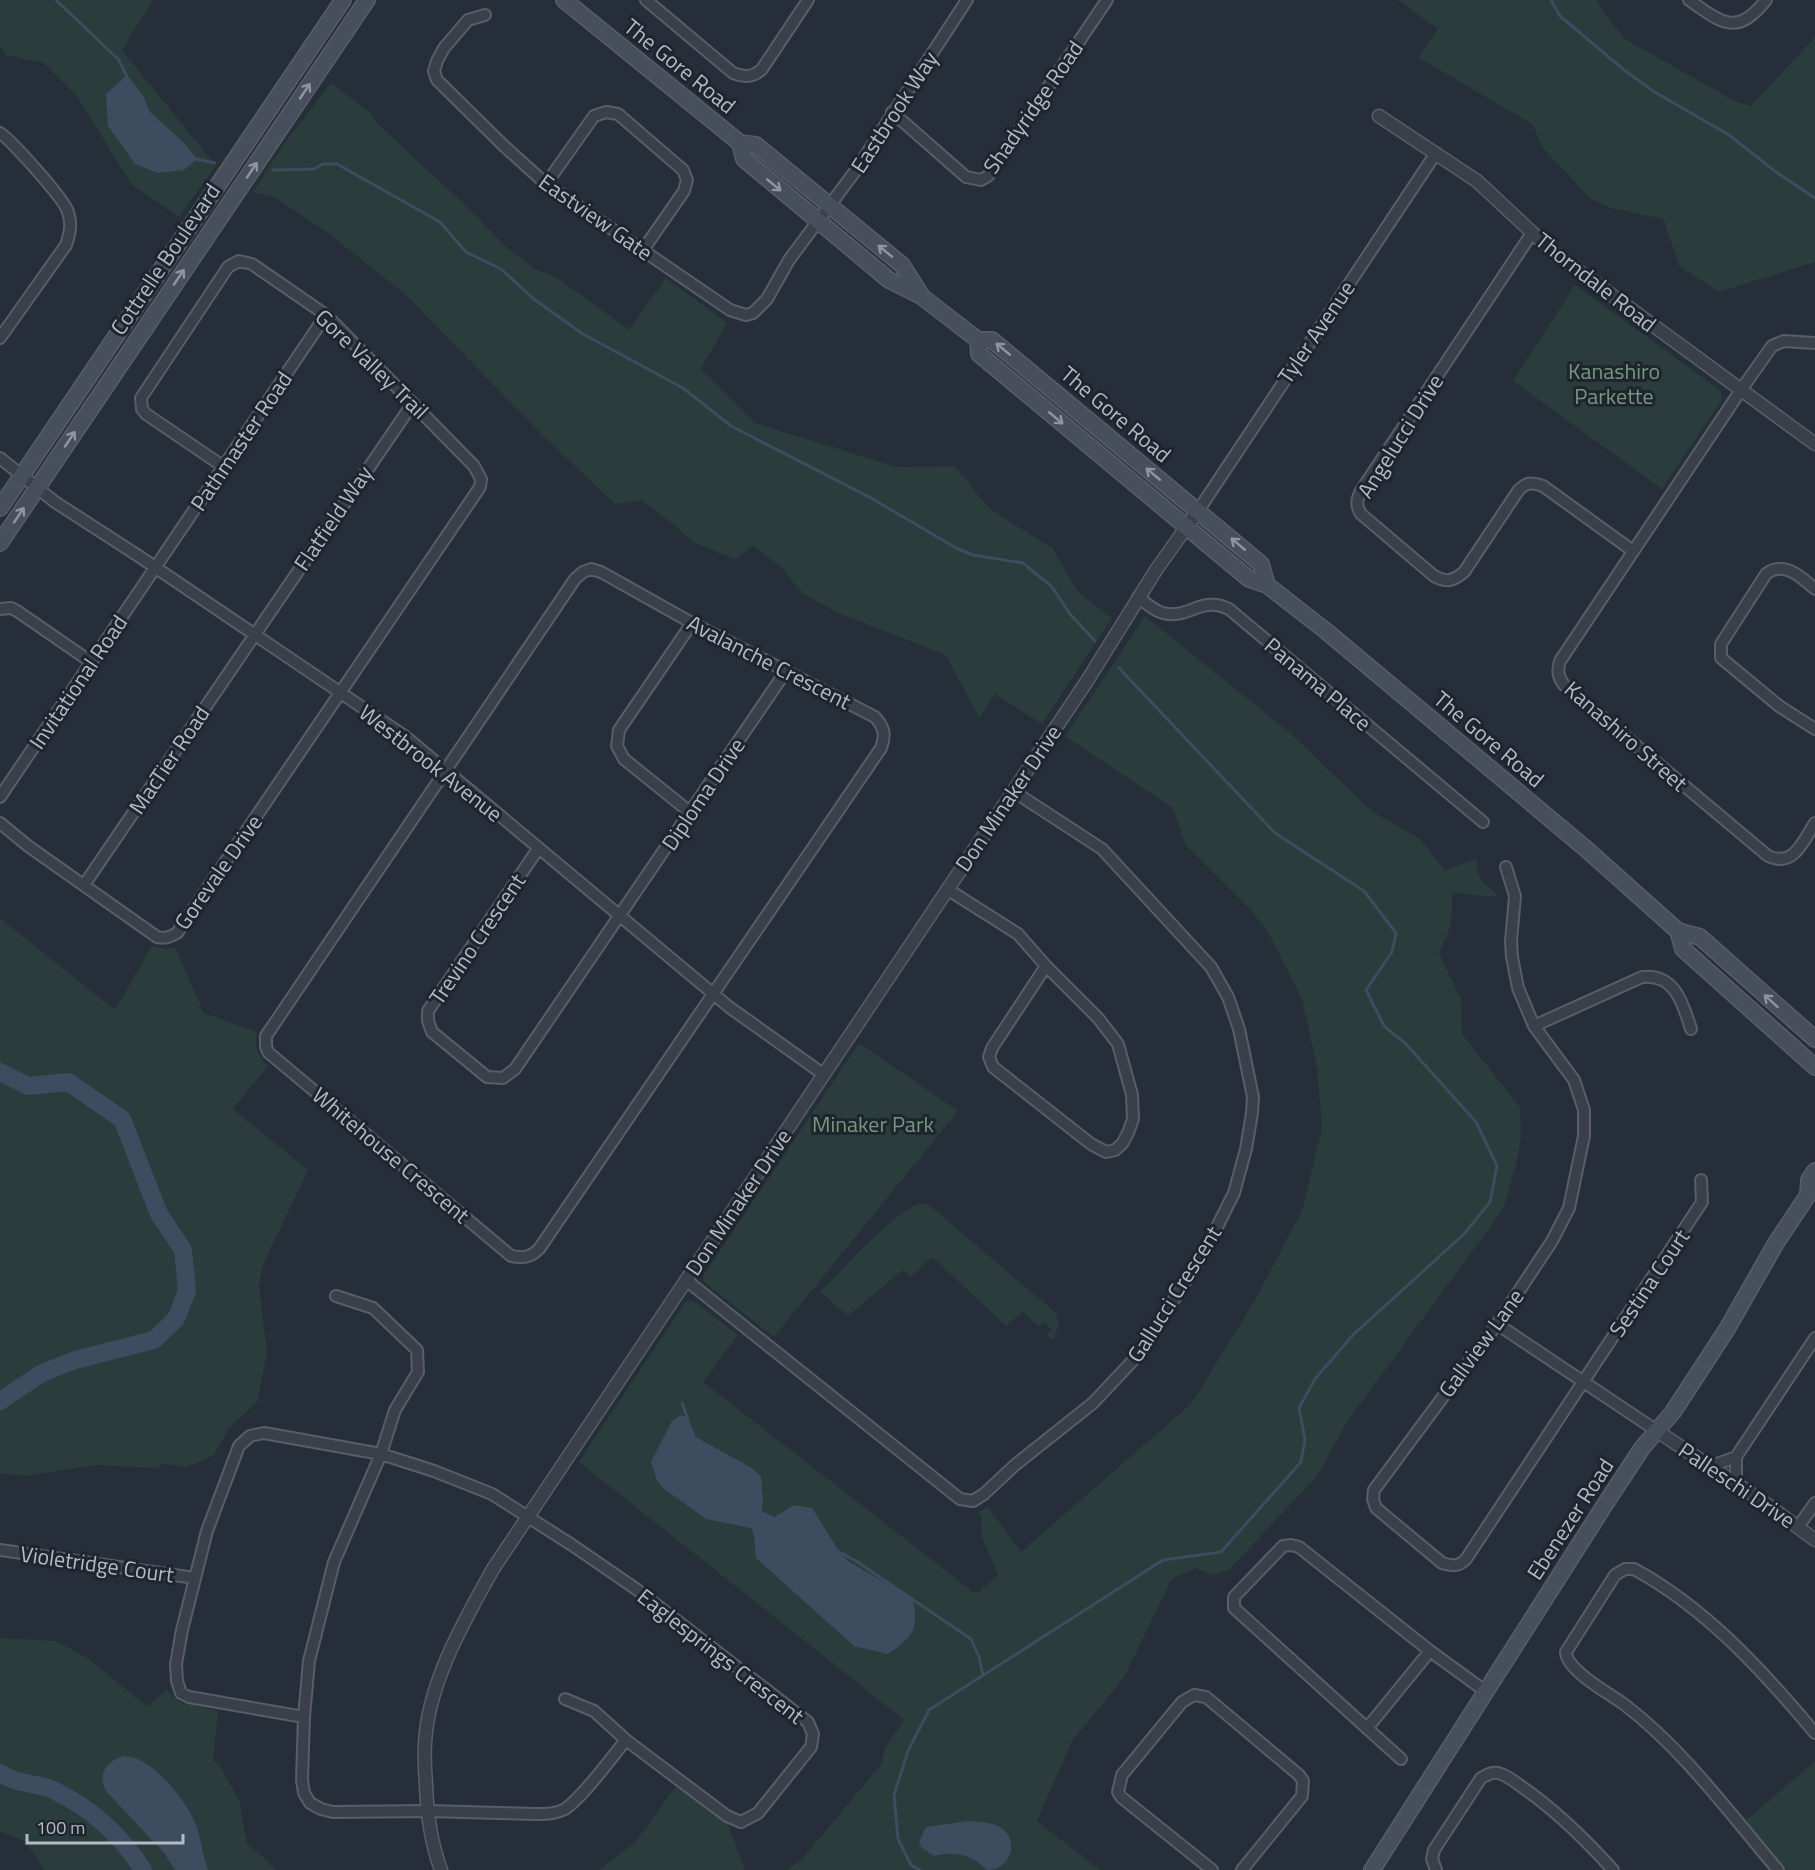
<svg xmlns="http://www.w3.org/2000/svg" width="1815" height="1870" font-family="'Titillium Web',sans-serif">
  <rect width="100%" height="100%" fill="#262e39"/>
  <!-- green -->
  <path fill="#2a3c3c" d="M0,0H153L122,50L216,166L179,217L131,184L77,96L44,63L5,55L0,46Z
    M1398,0H1597L1605,15L1625,39L1735,101L1751,106L1815,37V262L1719,292L1680,267L1663,219L1607,207L1588,196L1542,147L1533,125L1418,57L1438,29Z
    M331,83L371,113L375,121L465,205L506,247L535,269L556,277L629,330L666,278L727,323L701,369L755,423L896,467L955,466L985,504L999,515L1052,548L1079,593L1112,618L1042,724L995,694L979,718L946,655L838,613L802,593L780,566L753,546L735,559L692,542L677,527L641,500L615,504L544,437L407,296L328,233L274,197L253,192L287,140Z
    M1575,285L1720,390L1722,400L1662,489L1513,381Z
    M1145,616L1289,732L1361,801L1375,813L1420,839L1445,870L1478,858C1473,879 1487,885 1500,897L1453,893L1450,928L1439,953L1461,999L1462,1034L1520,1107L1521,1136L1518,1155L1504,1208L1347,1422L1317,1476L1229,1570L1213,1575L1196,1568L1172,1579L1123,1679L1072,1741L1037,1821L1100,1870H787L804,1857L882,1763L885,1748L904,1720L579,1462L684,1304L690,1300L695,1302L738,1335L703,1382L976,1594L998,1575L982,1538L981,1517L978,1512L988,1507L1021,1552L1191,1404L1255,1300L1302,1211L1322,1128L1317,1067L1302,999L1269,934L1250,909L1185,844L1173,808L1065,736Z
    M0,918L115,1010L152,946L167,949L175,947L204,1013L257,1032C254,1046 258,1057 268,1066L233,1109L308,1170L262,1267L259,1286L267,1353L257,1402L229,1428L213,1456L186,1467L160,1464L158,1468L96,1465L25,1476L0,1473Z
    M859,1043L958,1111L774,1337L704,1282L703,1276Z
    M920,1203L929,1205L1056,1313L1059,1326L1052,1340L1046,1335L1052,1329L1044,1323L1038,1326L1023,1312L1006,1326L932,1257L911,1277L903,1270L848,1316L820,1292C844,1268 890,1215 920,1203Z
    M0,1638L56,1641L89,1659L147,1706L167,1690L180,1702L218,1711L213,1760L221,1768L239,1800L247,1843L277,1870H44L25,1841L0,1831Z
    M1815,1761V1870H1787L1745,1821Z
    M677,1785L728,1824L745,1870H599L634,1843Z"/>
  <!-- water -->
  <path fill="#3d4c5f" d="M127,75L143,95L150,112L183,142L197,159L184,170L158,173L135,164L108,126L106,94Z
    M681,1415L688,1418L696,1437L752,1468L761,1477L763,1499L762,1511L774,1517L794,1505L812,1508L839,1551L848,1561L913,1599C919,1630 913,1637 888,1654L854,1646L756,1558L754,1536L751,1528L706,1519L663,1488L657,1480L651,1462L672,1421Z
    M124,1756C151,1756 183,1797 194,1820C201,1835 202,1854 208,1870H175L165,1854L107,1792C96,1775 106,1761 124,1756Z
    M968,1821C978,1822 992,1822 1000,1827C1020,1839 1012,1870 987,1870C970,1854 956,1851 934,1856L922,1848L919,1842L926,1827Z"/>
  <g fill="none" stroke-linecap="round" stroke-linejoin="round">
    <!-- stream -->
    <path stroke="#3d4c5f" stroke-width="3" d="M56,0L119,60L127,77
      M1551,0L1560,16L1623,69L1653,91L1729,135L1776,172L1815,198
      M195,159L215,163
      M273,170L314,169L323,164H337L440,222L466,252L501,269L535,300L583,334L683,388L731,426L871,498L956,548L973,555L1023,563L1052,587L1070,614L1095,641
      M682,1403L688,1420
      M836,1550L856,1561L971,1639L979,1657L983,1675
      M920,1870L911,1865L898,1839L894,1795L908,1751L929,1710L1163,1560L1221,1552L1301,1462L1305,1439L1299,1408L1315,1379L1353,1335L1464,1234L1490,1202L1497,1166L1476,1122L1406,1044L1384,1026L1366,990L1392,952L1396,933L1364,891L1275,833L1119,668"/>
    <!-- river -->
    <path stroke="#3d4c5f" stroke-width="18" d="M0,1072L28,1086L68,1082L122,1119L159,1214L183,1250L187,1291L176,1319L154,1340L75,1360L42,1373L0,1401
      M0,1773C20,1786 35,1782 53,1790C90,1807 122,1836 143,1870"/>
    <defs>
      <path id="minor" d="M646,0L733,73C745,77 752,78 762,69L808,0
        M1689,0C1722,23 1737,37 1766,0
        M485,15L468,20L444,48L437,61L434,71L437,80L504,146L546,184L730,310L746,315L753,313L767,299L789,260L856,170L967,0
        M892,112L966,177L981,180L988,176L1107,0
        M0,133C12,141 65,200 68,212C72,224 70,233 66,245L0,338
        M546,184L594,116L606,112L618,114L683,170L687,180L684,191L643,250
        M1532,233L1362,489C1357,498 1355,505 1361,514L1434,576C1447,583 1453,581 1464,572L1518,491C1526,482 1531,482 1543,486L1633,551
        M1815,343L1784,341L1772,346L1741,390L1560,661C1557,671 1558,677 1564,685L1768,856C1794,868 1803,841 1815,823
        M0,458L55,502L137,555L406,737L729,1007L823,1074
        M1198,511L1436,153
        M591,569L601,572L692,623L875,717C884,727 886,735 881,748L539,1249C530,1258 522,1258 511,1256L269,1053L266,1047V1036L575,579L583,572Z
        M1815,589C1801,577 1784,560 1766,574L1721,644V658L1779,706L1815,729
        M1138,597C1146,603 1154,611 1163,613C1188,620 1202,595 1229,609L1483,822
        M0,609L11,608L17,611L91,662
        M0,797L326,315
        M691,813L624,759L617,746L619,730L692,623
        M0,823L28,846L157,937C165,939 170,937 177,933L480,487L481,479L474,466L326,315L252,264L239,261L228,267L141,398L142,409L146,414L224,467
        M538,849L428,1011V1021L432,1032L487,1077L503,1078L515,1069L786,671
        M1506,867L1515,896L1511,941L1512,957L1518,988L1534,1026L1574,1080L1584,1110V1136L1569,1208L1552,1241L1497,1324L1374,1490L1373,1499L1376,1508L1442,1563C1452,1566 1459,1567 1466,1559L1702,1202L1701,1180
        M84,885L413,403
        M947,889L1018,934L1046,966L1098,1018L1118,1044L1132,1095L1133,1119L1128,1133L1122,1144L1115,1150L1106,1152L1091,1144L993,1067L989,1057L992,1048L1046,966
        M1534,1026L1642,977C1675,973 1683,1004 1691,1029
        M686,1280L960,1499L973,1501L984,1494L1015,1465L1093,1403L1140,1353L1206,1249L1234,1193L1246,1149L1252,1113L1253,1097L1239,1029L1228,997L1211,967L1102,849L1013,791
        M336,1296L373,1308L417,1350L418,1372L395,1410L381,1454L334,1562L309,1661L304,1717L302,1780L304,1793L310,1803L321,1809L333,1812L427,1811L536,1814C546,1814 556,1814 565,1809C583,1797 611,1758 626,1740
        M1497,1324L1657,1431
        M1711,1466L1736,1457
        M1736,1483V1457L1815,1338
        M1798,1527L1815,1503
        M0,1550L195,1578
        M304,1717L189,1697L181,1693L177,1681L176,1664L182,1630L207,1531L239,1446L250,1436L264,1433L381,1454L434,1471L492,1494L572,1545L636,1589L808,1722L813,1734L811,1747L758,1813L741,1822L727,1816L626,1740L594,1711L565,1699
        M1368,1727L1430,1651
        M1401,1759L1234,1608V1597L1283,1546L1291,1545L1299,1547L1430,1651L1485,1691
        M1212,1870L1121,1797L1118,1792L1122,1775L1182,1702L1194,1695L1206,1697L1299,1775L1303,1781L1302,1796L1242,1870
        M1436,1870L1432,1859L1434,1850L1481,1778C1487,1775 1491,1772 1498,1773C1507,1775 1515,1782 1522,1787C1557,1811 1585,1839 1613,1870
        M1778,1870C1730,1814 1685,1751 1625,1705C1610,1694 1566,1670 1566,1652L1615,1575L1625,1569H1634C1706,1608 1763,1671 1815,1733"/>
      <path id="tertiary" d="M1379,116L1477,181L1553,252L1815,444
        M1657,1431L1761,1500L1815,1540
        M441,1870C431,1843 427,1814 426,1785C425,1771 424,1757 425,1743C428,1683 464,1621 493,1569L1087,681L1156,570L1198,511"/>
      <path id="secondary" d="M564,0L740,143L756,145L902,265L921,295
        M740,143L744,159L889,280L921,296L978,340H992L1261,564L1267,585
        M978,340L979,354L1249,579L1267,585L1326,631L1585,848L1678,931L1700,937L1815,1039
        M0,508L343,0
        M0,543L367,0
        M1678,931L1683,949L1815,1067
        M1372,1870L1604,1506L1642,1448L1673,1412L1727,1329L1776,1243L1808,1195L1809,1180L1815,1171"/>
    </defs>
    <!-- minor casing -->
    <use href="#minor" stroke="#575e67" stroke-width="14"/>
    <!-- tertiary casing -->
    <use href="#tertiary" stroke="#575e67" stroke-width="15"/>
    <!-- secondary casing -->
    <use href="#secondary" stroke="#575e67" stroke-width="18"/>
    <!-- minor -->
    <use href="#minor" stroke="#394049" stroke-width="10"/>
    <!-- tertiary -->
    <use href="#tertiary" stroke="#394049" stroke-width="12"/>
    <!-- secondary -->
    <use href="#secondary" stroke="#474f5c" stroke-width="15"/>
  </g>
  <!-- one-way arrows -->
  <defs><path id="oneway-shaft" d="M-6 0H5M1.5-3L5.5 0L1.5 3" fill="none" stroke-width="1.6" stroke-linecap="round" stroke-linejoin="round" transform="scale(1.5)"/></defs>
  <g stroke="#8e95a0">
    <use href="#oneway-shaft" transform="translate(305 91) rotate(-56)"/>
    <use href="#oneway-shaft" transform="translate(252 170) rotate(-56)"/>
    <use href="#oneway-shaft" transform="translate(774 185) rotate(40)"/>
    <use href="#oneway-shaft" transform="translate(885 251) rotate(-141)"/>
    <use href="#oneway-shaft" transform="translate(179 277) rotate(-56)"/>
    <use href="#oneway-shaft" transform="translate(1003 349) rotate(-140)"/>
    <use href="#oneway-shaft" transform="translate(1056 418) rotate(40)"/>
    <use href="#oneway-shaft" transform="translate(70 439) rotate(-56)"/>
    <use href="#oneway-shaft" transform="translate(1153 474) rotate(-140)"/>
    <use href="#oneway-shaft" transform="translate(19 515) rotate(-56)"/>
    <use href="#oneway-shaft" transform="translate(1238 544) rotate(-140)"/>
    <use href="#oneway-shaft" transform="translate(1771 1001) rotate(-138)"/>
  </g>
  <g text-anchor="middle" dominant-baseline="central" stroke-width="6" stroke-linejoin="round" paint-order="stroke">
    <!-- street labels -->
    <g font-size="22" fill="#b4bbc5" stroke="#1e252e">
      <text transform="translate(680 66) rotate(39)">The Gore Road</text>
      <text transform="translate(1033 107) rotate(-55)">Shadyridge Road</text>
      <text transform="translate(894 112) rotate(-57)">Eastbrook Way</text>
      <text transform="translate(596 217) rotate(35)">Eastview Gate</text>
      <text transform="translate(165 259) rotate(-56)">Cottrelle Boulevard</text>
      <text transform="translate(1596 282) rotate(38)">Thorndale Road</text>
      <text transform="translate(1316 332) rotate(-56)">Tyler Avenue</text>
      <text transform="translate(372 364) rotate(44)">Gore Valley Trail</text>
      <text transform="translate(1116 414) rotate(40)">The Gore Road</text>
      <text transform="translate(1400 436) rotate(-58)">Angelucci Drive</text>
      <text transform="translate(241 441) rotate(-56)">Pathmaster Road</text>
      <text transform="translate(333 518) rotate(-56)">Flatfield Way</text>
      <text transform="translate(769 662) rotate(27)">Avalanche Crescent</text>
      <text transform="translate(78 682) rotate(-56)">Invitational Road</text>
      <text transform="translate(1318 684) rotate(40)">Panama Place</text>
      <text transform="translate(1626 736) rotate(41)">Kanashiro Street</text>
      <text transform="translate(1489 739) rotate(40)">The Gore Road</text>
      <text transform="translate(169 760) rotate(-56)">MacTier Road</text>
      <text transform="translate(431 763) rotate(38)">Westbrook Avenue</text>
      <text transform="translate(703 794) rotate(-56)">Diploma Drive</text>
      <text transform="translate(1008 798) rotate(-56)">Don Minaker Drive</text>
      <text transform="translate(218 872) rotate(-55)">Gorevale Drive</text>
      <text transform="translate(477 939) rotate(-56)">Trevino Crescent</text>
      <text transform="translate(391 1155) rotate(40)">Whitehouse Crescent</text>
      <text transform="translate(738 1202) rotate(-56)">Don Minaker Drive</text>
      <text transform="translate(1649 1283) rotate(-56)">Sestina Court</text>
      <text transform="translate(1174 1294) rotate(-58)">Gallucci Crescent</text>
      <text transform="translate(1481 1343) rotate(-54)">Gallview Lane</text>
      <text transform="translate(1737 1485) rotate(34)">Palleschi Drive</text>
      <text transform="translate(1570 1519) rotate(-57)">Ebenezer Road</text>
      <text transform="translate(97 1564) rotate(8)">Violetridge Court</text>
      <text transform="translate(721 1656) rotate(38)">Eaglesprings Crescent</text>
    </g>
    <!-- park labels -->
    <g font-size="22" fill="#75987d" stroke="#1e252e">
      <text x="1614" y="371">Kanashiro<tspan x="1614" dy="25">Parkette</tspan></text>
      <text x="873" y="1124">Minaker Park</text>
    </g>
  </g>
  <!-- scale -->
  <path d="M27 1834v9h156v-9" fill="none" stroke="#b4bbc5" stroke-width="3"/>
  <text x="36" y="1834" font-size="18" fill="#b4bbc5" stroke="#1e252e" stroke-width="4.5" paint-order="stroke">100 m</text>
</svg>
